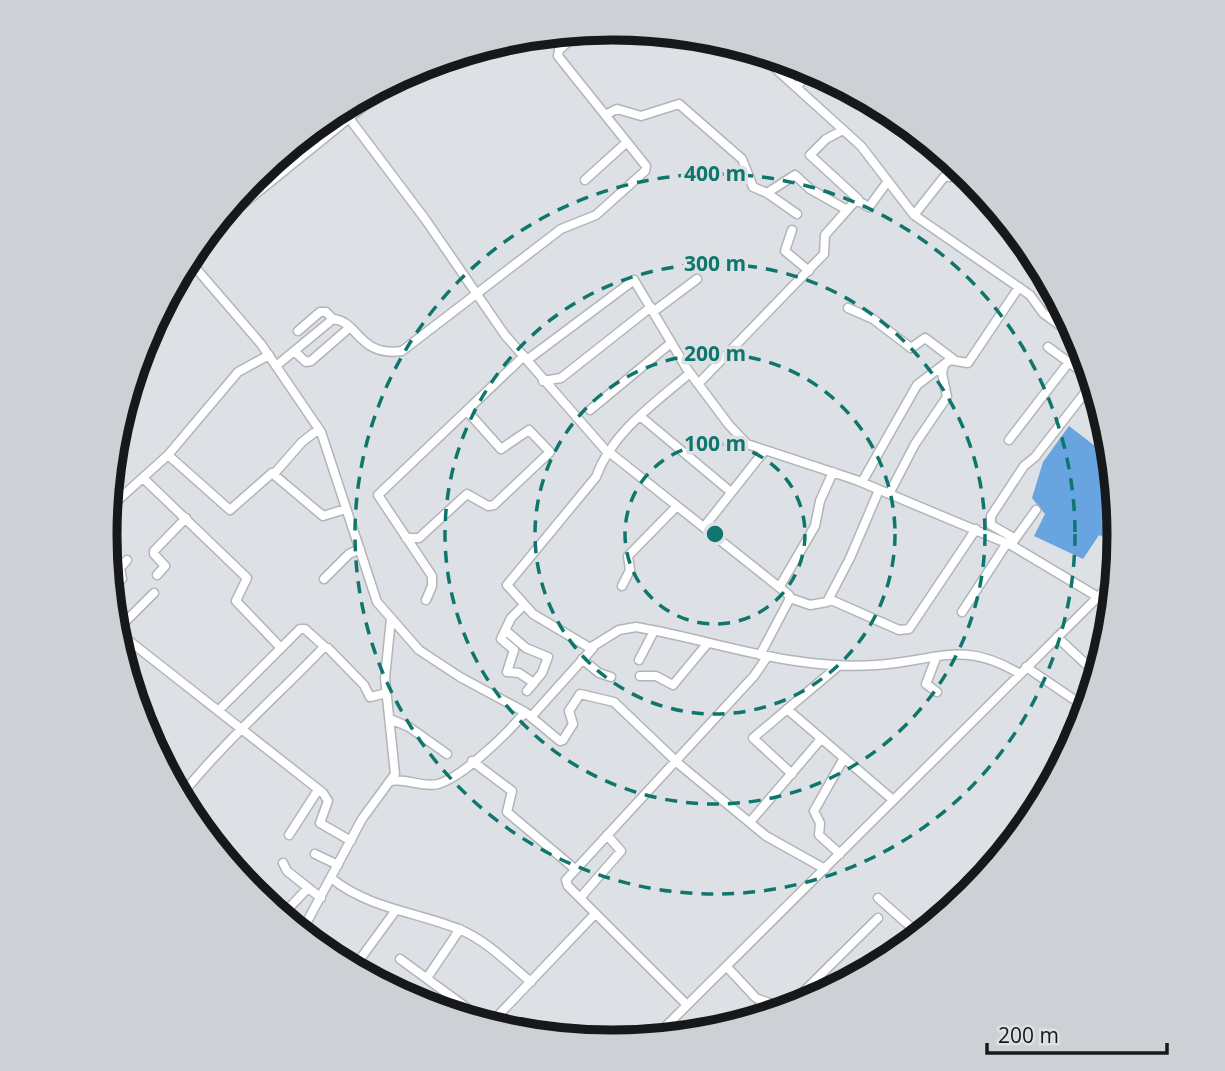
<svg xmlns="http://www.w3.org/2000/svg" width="1225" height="1071" font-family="'Open Sans',sans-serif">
  <rect width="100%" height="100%" fill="#dde0e4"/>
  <!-- water -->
  <path fill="#67a4e0" d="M1069,426L1095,446L1112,451L1119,544L1099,535L1083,559L1034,536L1045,514L1032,498L1043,462Z"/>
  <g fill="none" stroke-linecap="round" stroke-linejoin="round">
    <defs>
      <path id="minor" d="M756,51L861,146L914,215L1030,295L1043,313L1080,340
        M780,73L785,60
        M797,88L809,68
        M605,115L617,109L641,116L679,104L742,159L753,187L767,193L795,175L810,189L847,210
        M349,118L425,219L505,335L608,453
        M843,130L826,139L810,155L858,199
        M585,180L627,142
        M767,193L797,214
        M914,215L944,177L971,176
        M792,230L785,251L809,271
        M206,234L400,77
        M188,259L261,344L321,432L377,602L419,650L460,677L525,712L560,741L563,740L573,724L569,711L580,694L614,702L680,765L766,836L825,869
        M848,308L873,319L911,348L925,338L953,359
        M653,312L697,279
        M298,331L320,312H326L333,319
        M1048,347L1093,380
        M294,351L306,362L311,361L349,328
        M527,360L634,280L687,369L729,425L747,444L856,480L1011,545L1098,597L1112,612
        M276,366L333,319C359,321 358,357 402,351L561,229L596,215L645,171L646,166L558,56L559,50L580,31
        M690,373C655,403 612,432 596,477L507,585L533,614L590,648L619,630L636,627C717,641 793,671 876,665C937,661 962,639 1020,674
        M543,381L561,378L651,307
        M698,384L824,254L825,235L856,200L869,207L888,181
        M590,410L671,343
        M640,416L731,492
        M1009,440L1069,362
        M609,452L789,595V600L760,655
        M168,455L230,510L272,473L323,516L346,509
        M274,474L302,442L319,429
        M143,478L247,578L236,601L281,648
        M862,482L917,385L950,360L968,363L1019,287
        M889,494L915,444L947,397L942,373L944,365
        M107,510L168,455L238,372L269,355
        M704,527L765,450
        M406,538H419L467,494L488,506L494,505L550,452L529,430L501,449L467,411
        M1014,538L991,525V516L1024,466L1035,457L1094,381
        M1013,542L1036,510
        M157,575L165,566L154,554V551L186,518
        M324,579L349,554L360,549
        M622,586L630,570L628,556L677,506
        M780,586L815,526L820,501L833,472
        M110,590L122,579L120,568L127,560
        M790,598L810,605L827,602L850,558L879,490
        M829,599L899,630L909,629L976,529
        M426,600L432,586V576L378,495L524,356
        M524,605L511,618L501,639L514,650L507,672L519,673L534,683
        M962,612L1007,543
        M115,628L128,640L120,652
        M117,630L154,593
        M505,630L526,648L548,657L542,673L527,691
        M1057,637L1089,667
        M128,640L323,793L328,801L320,823L351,841
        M936,658L926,684L937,692
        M582,659L599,673L611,677
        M639,660L654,631
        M1102,660L1100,654L1106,647
        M1026,667L1088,709
        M640,676H656L673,685L707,644
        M787,709L893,800
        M218,711L300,629H305L325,647
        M531,717L593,648
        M390,719L409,727L447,754
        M472,761L512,791L507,812L575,869
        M792,774L753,738L836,668
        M390,781C408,778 422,788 438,784C463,777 509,732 525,712
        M177,793L184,792C226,740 276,697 323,648H328L364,685L370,697L387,693
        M750,822L821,739
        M289,835L318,790
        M315,854L338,865
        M840,854L819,835L820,823L814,811L844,758
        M283,863L287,871L321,898
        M331,878C369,909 418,912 461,930C487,941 509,964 531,982
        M580,898L621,851L607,835
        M878,898L921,936
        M274,911L288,909L307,889
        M301,933L362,819L395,774L385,678L391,618
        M400,959L493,1027
        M358,962L396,910
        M727,967L756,998L772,1004L782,1012
        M427,978L460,929
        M687,1005L568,886L566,880L754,676L767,657
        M784,1011L878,918
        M466,1019L476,1012
        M490,1024L595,914
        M743,1024L764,1001
        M716,1032L724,1024L730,1027
        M653,1039L1116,579"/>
    </defs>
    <!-- minor casing -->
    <use href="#minor" stroke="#b2b5b8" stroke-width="11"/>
    <!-- minor -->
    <use href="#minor" stroke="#fff" stroke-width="8"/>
  </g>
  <!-- distance rings -->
  <g fill="none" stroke="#0f766e" stroke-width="3.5" stroke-dasharray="12 9">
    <circle cx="715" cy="534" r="90"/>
    <circle cx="715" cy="534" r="180"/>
    <circle cx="715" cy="534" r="270"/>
    <circle cx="715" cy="534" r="360"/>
  </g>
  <!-- crop -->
  <path d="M0 0H1225V1071H0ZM117 535a495 495 0 1 1 990 0a495 495 0 1 1-990 0Z" fill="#cdd0d4" fill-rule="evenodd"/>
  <path fill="none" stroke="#171819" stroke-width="9" d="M117 535a495 495 0 1 1 990 0a495 495 0 1 1-990 0Z"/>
  <circle cx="715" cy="534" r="10" fill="#0f766e" stroke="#dde0e4" stroke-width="3.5"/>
  <g font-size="21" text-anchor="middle" font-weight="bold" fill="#0f766e" stroke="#dde0e4" stroke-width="7" stroke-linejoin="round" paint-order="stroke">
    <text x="715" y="181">400 m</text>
    <text x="715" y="271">300 m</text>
    <text x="715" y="361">200 m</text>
    <text x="715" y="451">100 m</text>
  </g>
  <!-- scale -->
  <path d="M987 1043v10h180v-10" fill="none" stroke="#171819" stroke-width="3.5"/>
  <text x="998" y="1043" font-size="21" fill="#171819" stroke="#dde0e4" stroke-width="5" paint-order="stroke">200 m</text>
</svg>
